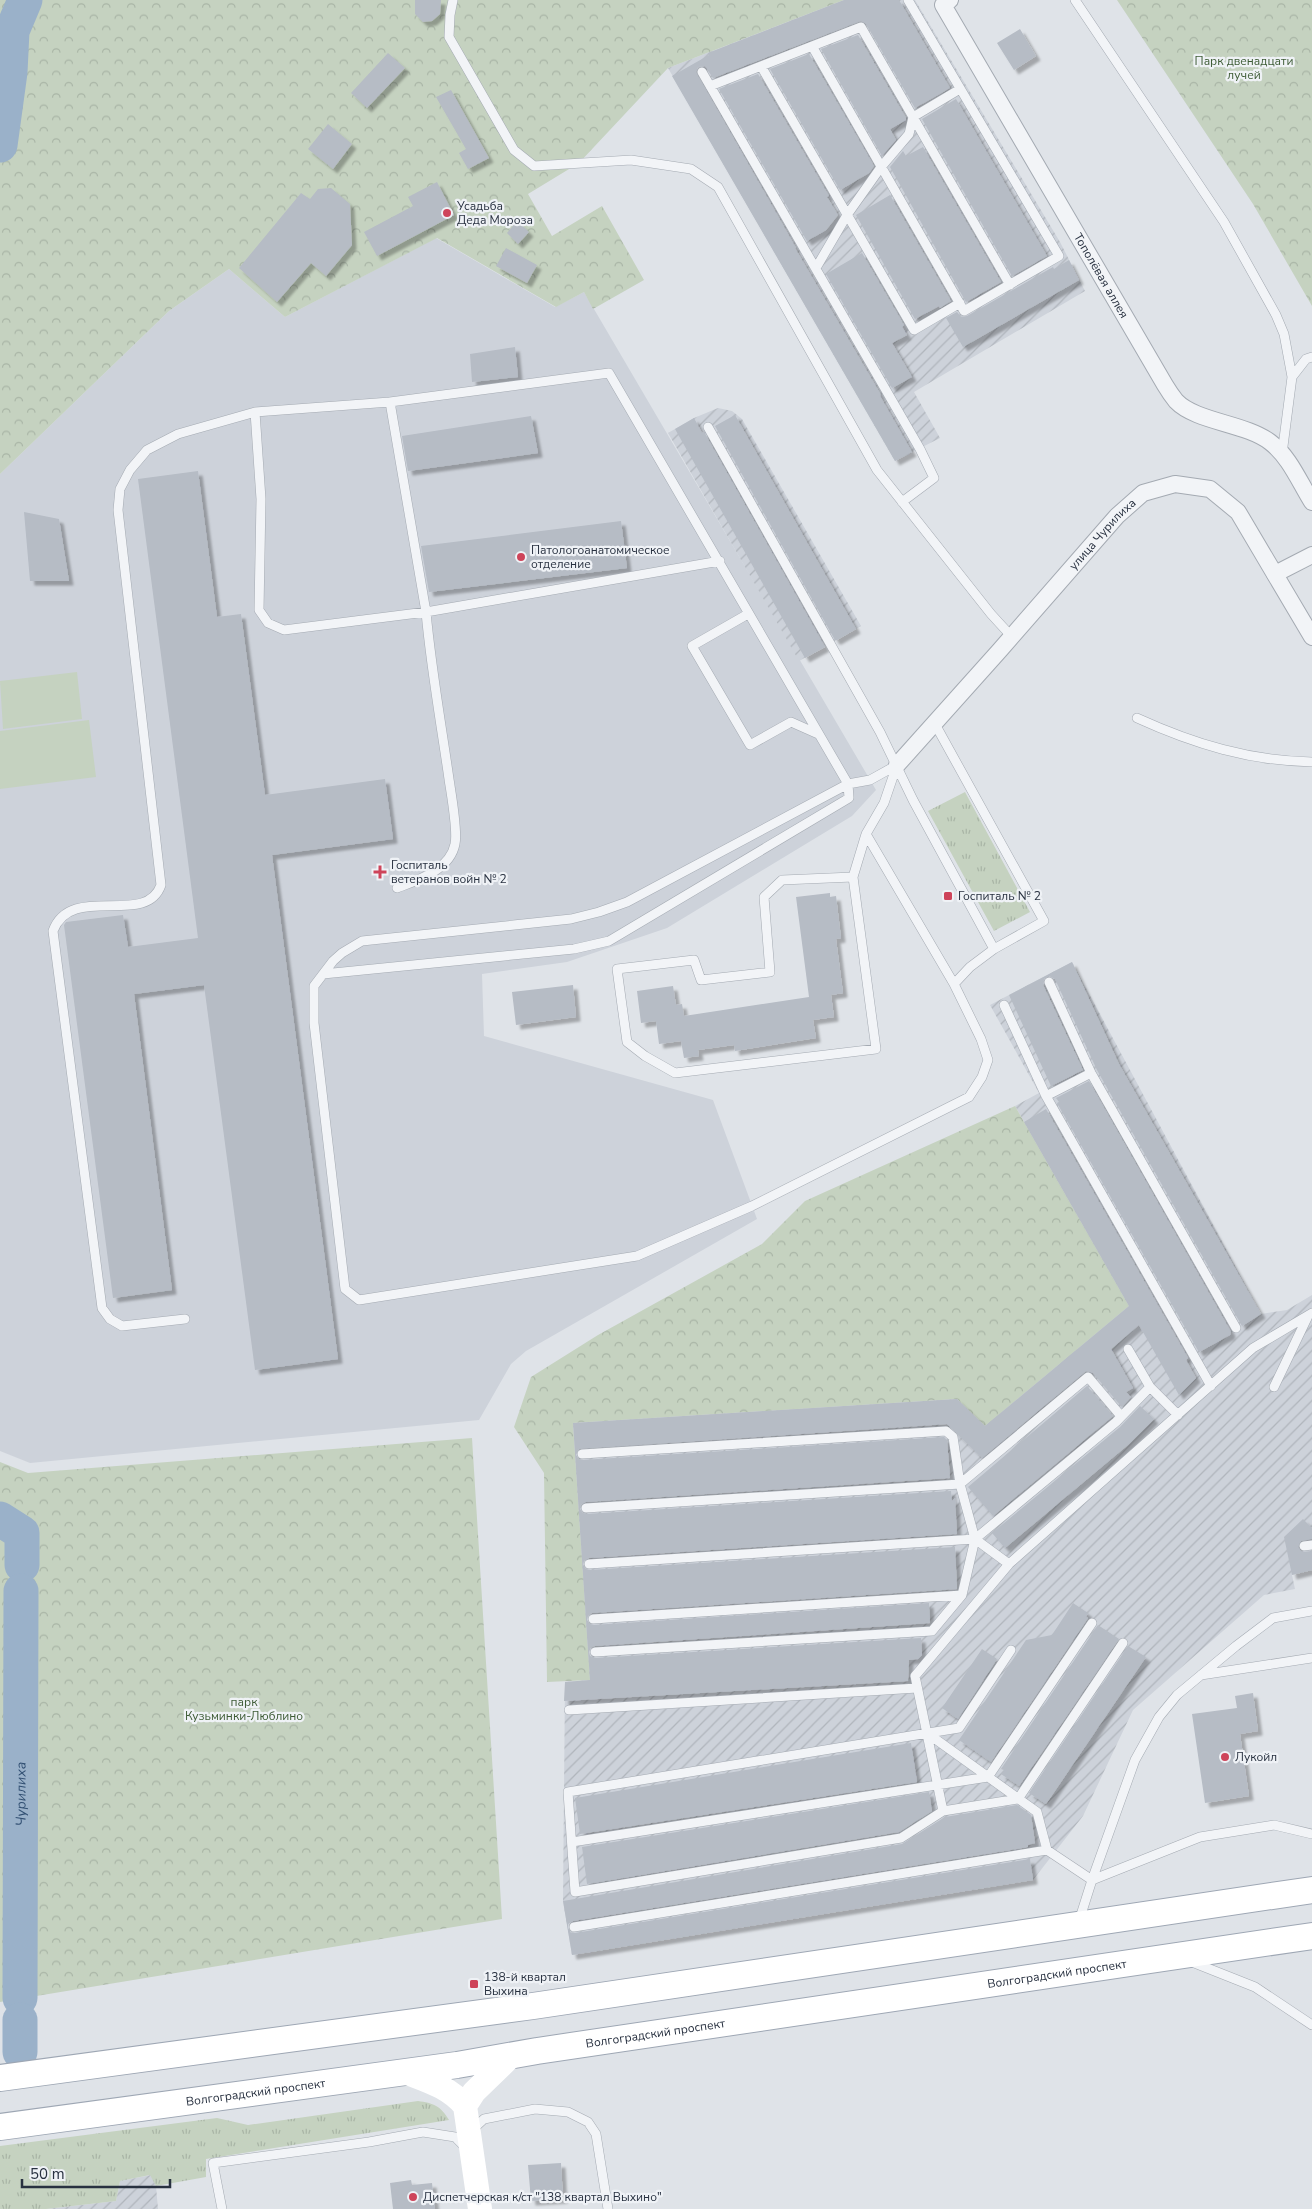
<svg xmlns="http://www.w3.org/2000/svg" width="1312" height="2209" font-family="'Nunito Sans',sans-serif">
  <defs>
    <pattern id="industrial-furrows" width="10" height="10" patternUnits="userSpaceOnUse" patternTransform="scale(1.25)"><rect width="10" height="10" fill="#cdd2da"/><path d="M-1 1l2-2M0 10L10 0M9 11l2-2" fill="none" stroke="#b0b5bc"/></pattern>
    <pattern id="grass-tufts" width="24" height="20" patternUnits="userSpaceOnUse" patternTransform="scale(1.25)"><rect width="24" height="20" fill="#c5d2c0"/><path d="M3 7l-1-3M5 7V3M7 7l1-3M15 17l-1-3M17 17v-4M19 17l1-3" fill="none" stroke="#a9b5a6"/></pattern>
    <pattern id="forest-crowns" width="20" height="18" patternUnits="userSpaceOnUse" patternTransform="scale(1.25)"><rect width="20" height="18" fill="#c5d2c0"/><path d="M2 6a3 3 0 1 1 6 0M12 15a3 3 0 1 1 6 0" fill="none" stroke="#a9b5a6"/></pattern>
    <filter id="shadow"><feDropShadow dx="4.5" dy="4.5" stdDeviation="1" flood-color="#0004"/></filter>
  </defs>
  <rect width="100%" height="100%" fill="#dfe3e8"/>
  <!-- built -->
  <path fill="#cdd2da" d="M436,238L555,307L584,292L876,790L852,816L667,928L567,962L482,974L484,1036L713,1100L757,1219L526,1351L511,1364L479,1420L30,1463L0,1451V474L169,311L229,269L285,317Z"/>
  <!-- industrial -->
  <path fill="url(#industrial-furrows)" d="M844,0H915L1060,242L1085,291L914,392L940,438L895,461L668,68Z
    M718,408L732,411L742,419L861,626L799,661L668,433L694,418Z
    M1072,962L1261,1314L1287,1310L1312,1295V1570L1292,1575L1295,1589L1264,1595L1133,1710L1083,1816L1033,1880L572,1955L563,1901L565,1682L589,1680L573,1423L957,1399L1128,1306L1015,1106L1039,1093L990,1005Z
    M151,2175L156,2186L158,2209H46L116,2201L120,2181Z"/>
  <!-- grass -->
  <path fill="url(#grass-tufts)" d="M965,792L1030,912L994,931L928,811Z
    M418,2101C433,2103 441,2106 449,2120L206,2159V2177L156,2186L150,2175L120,2181L116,2201L46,2209H0V2146L217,2118L248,2125Z"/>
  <!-- forest -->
  <path fill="url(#forest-crowns)" d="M0,0H844L668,68L579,163L528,194L552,236L602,206L644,280L593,309L584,292L556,307L437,238L285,317L229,269L169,311L0,474Z
    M1117,0H1312V306L1253,204Z
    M1015,1106L1129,1306L985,1426L957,1399L573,1423L590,1680L547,1682L544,1473L514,1427L531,1377L598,1335L762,1244L805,1201Z
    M472,1438L502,1919L0,2002V1462L28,1473Z"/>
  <!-- pitch -->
  <path fill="#c5d2c0" d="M77,672L82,719L3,729L0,681Z
    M89,720L96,777L0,789V731Z"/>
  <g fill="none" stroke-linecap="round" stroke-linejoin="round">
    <!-- river -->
    <g stroke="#9ab1c9" stroke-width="35">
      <path d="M0,145L10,72L12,31L25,0"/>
      <path d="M0,1519L22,1533V1565"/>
      <path id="s1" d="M20,1998L21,1591"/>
      <path d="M20,2052V2020"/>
    </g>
  </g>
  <!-- building -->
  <path fill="#b6bcc5" filter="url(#shadow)" d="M415,0H441L440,14L432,21L423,22L415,14Z
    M844,0H899L950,88L915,108L866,24L861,21L713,78L705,66L698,67L696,72L796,248H795L881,395L880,396L912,452L895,461L672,76L709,55L708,53Z
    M1020,29L1036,56L1014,70L997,43Z
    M858,35L906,118V120L890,129L896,140L882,156L821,49Z
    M388,53L405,68L367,108L351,93Z
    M809,54L874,166L869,173L840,190L770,69Z
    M758,74L829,196L827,197L838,215L826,230L807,241L719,89Z
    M451,90L489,158L468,169L459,153L466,149L436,97Z
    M956,99L1047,256L1012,276L922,119Z
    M328,124L352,144L333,169L308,149Z
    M923,147L1001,282L966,302L890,167L903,151L906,156Z
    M437,182L454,215L377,256L364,232L413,206L408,197Z
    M331,188L350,204L352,245L326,276L311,263L277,302L239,268L301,193L310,199L318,189Z
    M890,195L951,301L940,308L939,306L915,319L856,215Z
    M517,221L529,232L518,244L507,233Z
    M506,248L537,265L527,283L496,266Z
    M862,253L904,325L902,327L907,335L892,343L912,377L892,388L826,274Z
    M1069,260L1079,280L963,347L946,318L957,312L961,317L967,316L1053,267L1054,269Z
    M515,347L518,377L472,382L470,354Z
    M735,415L856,629L837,640H835L715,426Z
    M531,416L538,453L408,471L402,436Z
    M694,418L702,433L704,432L825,647L805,658L675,429Z
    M198,471L217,617L241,614L265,795L385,779L393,839L272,855L338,1359L255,1370L204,985L134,994L172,1290L113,1298L64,925L66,922L123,915L128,947L198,938L138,479Z
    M24,512L59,519L69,581H30Z
    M621,521L627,568L429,592L421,546Z
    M830,893V897L836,896L841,938L836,939L843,993L831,995L834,1017L813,1020L816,1038L735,1051L734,1045L698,1050L699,1056L684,1058L681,1041L659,1044L656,1021L641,1023L637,991L673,986L676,1005L682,1004L684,1016L809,997L796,897Z
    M1072,962L1119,1064L1261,1314L1242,1326L1097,1070L1055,979L1049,976L1044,979L1043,985L1083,1070L1051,1086L1009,995Z
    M573,985L576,1017L516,1025L512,992Z
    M1089,1081L1231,1332L1230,1335L1199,1352L1057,1103L1059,1102L1056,1098Z
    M1046,1109L1188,1358L1186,1360L1196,1378L1179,1395L1139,1325L1111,1349L1133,1388L1126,1392L1131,1397L1122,1407L1093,1373L1086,1371L982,1458L947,1424L579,1449L576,1455L579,1459L582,1460L944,1437L947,1440L950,1478L586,1502L581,1505L580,1509L583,1513L586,1514L951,1491L952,1501L955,1498L957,1534L589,1558L584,1561L583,1565L586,1569L589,1570L955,1547L957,1587V1589L592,1613L588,1616L587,1620L590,1624L593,1625L929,1603L930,1623L595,1646L591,1647L589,1652L590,1656L595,1658L921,1638L922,1655L918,1659L909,1660L908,1681L564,1701L565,1682L590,1680L573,1423L957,1399L985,1426L1129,1306L1024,1122Z
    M1087,1386L1113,1416L993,1516L968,1487Z
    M1140,1406L1154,1419L1129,1444L1005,1548L992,1533L1120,1427Z
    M1303,1519L1312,1528V1539L1301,1541L1298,1547L1302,1552L1312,1551V1570L1292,1575L1284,1537Z
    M1073,1603L1088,1613L1086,1617L1088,1618L991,1762L959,1740L1026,1640L1052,1635Z
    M1098,1625L1119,1639L1019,1786L1001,1774L1004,1770L1001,1769Z
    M1128,1646L1146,1657L1046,1804L1029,1793Z
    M982,1649L997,1659L958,1719L942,1708Z
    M1253,1693L1258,1731L1240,1734L1249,1796L1205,1803L1192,1714L1237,1708L1235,1696Z
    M911,1743L917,1782L580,1834L575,1798Z
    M929,1792L932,1811L899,1832L587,1884L582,1847Z
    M1017,1805L1031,1815L1035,1843L1028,1845V1847L573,1921L568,1924V1928L571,1933H575L1030,1859L1033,1880L572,1955L563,1901L902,1844L945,1817Z
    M561,2163L563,2199L531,2201L528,2165Z
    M411,2180L412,2185L432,2183L435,2209H393L390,2183Z"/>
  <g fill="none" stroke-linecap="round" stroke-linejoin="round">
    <defs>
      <path id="lane" d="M453,0L450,15L449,37L514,150L534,166L631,160L691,169L718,187L877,470L991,614L1012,637
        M1075,0L1224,222L1276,315L1284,334L1292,377L1282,454
        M812,46L964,311L1059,256L908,0
        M761,66L914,330L960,303
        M702,72L920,449L934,478L902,502
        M710,86L861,27L1010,285
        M816,268L847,215L881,167L909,134L913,117L960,89
        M1292,377L1306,359L1312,357
        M390,402L426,612C431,668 441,723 449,779C451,793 458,831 455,844C450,870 418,880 397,888
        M255,412L261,499L259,610L268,623L284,630L426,612L720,561
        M708,427L880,732L913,800L994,949
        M748,614L692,646L750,745L791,722L818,734
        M1137,718C1194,744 1250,761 1312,762
        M935,724L1044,921L994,949L970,967L954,984
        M897,765L884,803L866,834L954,984L981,1039L988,1060L982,1077L969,1097L752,1206L637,1256L359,1300L345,1289L314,1023V986L333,961L342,953L362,941L571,919L599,912L627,902L848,784L870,780Z
        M853,877L782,880L764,897L770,972L701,980L694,960L617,969L627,1042L645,1056L675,1073L876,1049L853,877L866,834
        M1049,982L1091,1073L1236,1328
        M1004,1005L1046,1096L1211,1386
        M1046,1096L1091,1073
        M185,1319L122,1326L110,1319L102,1308L53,931C71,882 146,928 161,885L118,510L120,489L130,470L147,450L178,434L255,412L390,402L609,373L848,784L849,798L609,941L574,949L323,974
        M1128,1349L1150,1387L1178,1415
        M1274,1387L1308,1316
        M582,1454L946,1431L953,1437L960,1484L975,1539L1009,1564
        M586,1508L960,1484L1088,1377L1121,1416
        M1304,1546L1312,1545
        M589,1564L975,1539L1116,1422L1150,1387
        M593,1619L962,1595
        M1011,1650L959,1728L568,1792L575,1892L901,1838L943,1811L1018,1799L1123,1643
        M595,1652L932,1631L962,1595L975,1539
        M1201,1675L1312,1658
        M569,1710L917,1688
        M927,1733L1037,1812L1047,1850
        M943,1811L915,1676L1009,1564L1253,1348L1312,1313
        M572,1842L988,1777L1092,1623
        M1092,1880L1135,1760L1159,1717L1177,1695L1236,1646L1273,1618L1312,1611
        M1092,1880L1200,1837L1274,1825L1312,1834
        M574,1927L1047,1850L1092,1880L1079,1921
        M1192,1962L1255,1987L1312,2025
        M472,2130L484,2119L535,2109L568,2112L588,2122L596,2134L608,2209
        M222,2209L213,2163L369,2142L423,2132L455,2137L465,2147"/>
      <g id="street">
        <path id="s2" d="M950,0L943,5L1165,385C1168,390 1172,396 1176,401C1196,422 1245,423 1270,442C1289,456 1300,483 1312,502"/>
        <path d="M1275,574L1312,555"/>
        <path id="s3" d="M897,765L1000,650L1117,516L1143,493L1175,484L1210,489L1238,512L1312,637"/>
      </g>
      <g id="primary">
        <path d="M0,2078L533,2006L1312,1890"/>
        <path id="s4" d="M0,2127L457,2065L537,2051L1312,1936"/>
      </g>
    </defs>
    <!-- lane casing -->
    <use href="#lane" stroke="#a4aab2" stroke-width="10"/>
    <!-- street casing -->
    <use href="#street" stroke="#a4aab2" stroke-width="18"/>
    <!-- primary casing -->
    <use href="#primary" stroke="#9ea7b4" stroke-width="28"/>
    <!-- lane -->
    <use href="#lane" stroke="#f2f4f7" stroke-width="9"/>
    <!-- street -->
    <use href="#street" stroke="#f2f4f7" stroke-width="16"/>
    <!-- secondary -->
    <path stroke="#fff" stroke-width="24" d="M405,2072C428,2081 449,2087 465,2106
      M465,2106L480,2209
      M465,2106L474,2092L511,2056"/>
    <!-- primary -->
    <use href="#primary" stroke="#fff" stroke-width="26"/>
  </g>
  <!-- markers -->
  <g fill="#ce445a" stroke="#eff2f6" stroke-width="2">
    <circle cx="447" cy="213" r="5"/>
    <circle cx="521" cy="557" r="5"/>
    <path d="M377.5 864.5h5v5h5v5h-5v5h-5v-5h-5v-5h5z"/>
    <rect x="943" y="891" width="10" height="10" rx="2.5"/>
    <circle cx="1225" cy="1757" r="5"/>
    <rect x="469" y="1979" width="10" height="10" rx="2.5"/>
    <circle cx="413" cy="2197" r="5"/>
  </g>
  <g text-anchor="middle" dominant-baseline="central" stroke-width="4.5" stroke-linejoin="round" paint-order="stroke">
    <!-- park labels -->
    <g font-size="12" fill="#3d5b35" stroke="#eff2f6">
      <text x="1244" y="61">Парк двенадцати<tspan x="1244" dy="14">лучей</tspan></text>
      <text x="244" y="1702">парк<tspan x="244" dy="14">Кузьминки-Люблино</tspan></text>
    </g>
    <!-- poi labels -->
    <g font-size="12" fill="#283140" stroke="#eff2f6" text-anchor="start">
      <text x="457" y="206">Усадьба<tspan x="457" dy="14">Деда Мороза</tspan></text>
      <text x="531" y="550">Патологоанатомическое<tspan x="531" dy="14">отделение</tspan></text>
      <text x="391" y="865">Госпиталь<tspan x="391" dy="14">ветеранов войн № 2</tspan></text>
      <text x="958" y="896">Госпиталь № 2</text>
      <text x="1235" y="1757">Лукойл</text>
      <text x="484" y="1977">138-й квартал<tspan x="484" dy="14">Выхина</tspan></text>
      <text x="423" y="2197">Диспетчерская к/ст "138 квартал Выхино"</text>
    </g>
    <!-- street labels -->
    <g font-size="12" fill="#283140" stroke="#eff2f6">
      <text stroke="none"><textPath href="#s2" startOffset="322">Тополёвая аллея</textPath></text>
      <text stroke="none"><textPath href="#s3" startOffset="309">улица Чурилиха</textPath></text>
      <text stroke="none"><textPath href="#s4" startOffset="1068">Волгоградский проспект</textPath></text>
      <text stroke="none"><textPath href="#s4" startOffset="662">Волгоградский проспект</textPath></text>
      <text stroke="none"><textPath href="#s4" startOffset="258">Волгоградский проспект</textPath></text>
    </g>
    <!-- water labels -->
    <g font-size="14" font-style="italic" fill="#325073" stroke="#eff2f6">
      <text stroke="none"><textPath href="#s1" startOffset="204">Чурилиха</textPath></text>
    </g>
  </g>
  <!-- scale -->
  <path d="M22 2179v8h148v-8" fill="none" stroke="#283140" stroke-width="2.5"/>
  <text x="30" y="2179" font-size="15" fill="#283140" stroke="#eff2f6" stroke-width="4" paint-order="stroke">50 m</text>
</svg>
